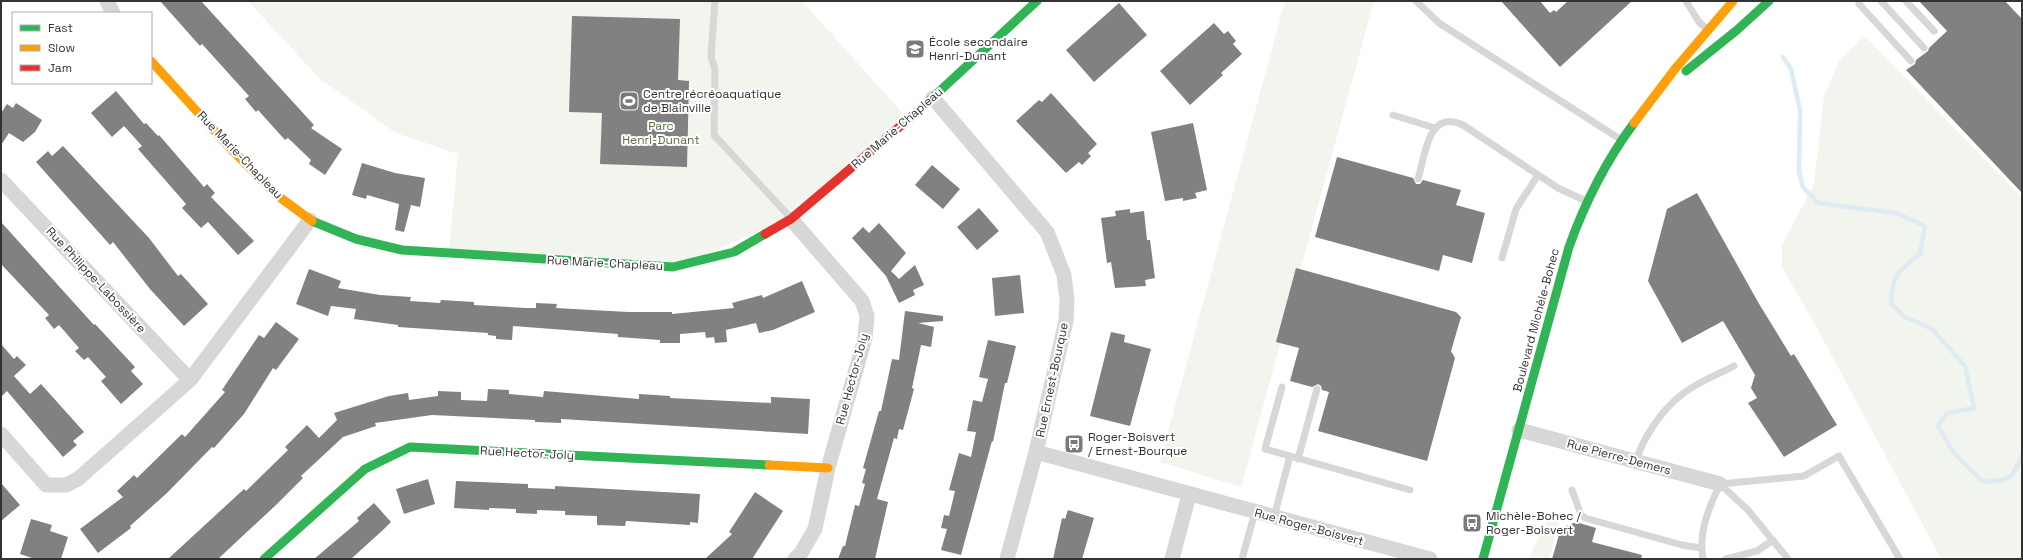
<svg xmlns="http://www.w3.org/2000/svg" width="2023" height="560" font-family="'Space Grotesk',sans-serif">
  <rect width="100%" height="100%" fill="#fff"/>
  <!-- green -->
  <path fill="#f1f5ed" d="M248,1H802L905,116L790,218L679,266L449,252L458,154L396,133L319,78Z
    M1285,1H1374L1241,487L1160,462Z
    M1865,36L2022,198V559H1941L1817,328L1782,267V245L1814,184L1824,96L1839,61Z
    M1551,513L1560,519L1549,559H1528Z"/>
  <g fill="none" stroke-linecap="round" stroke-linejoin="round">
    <!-- stream -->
    <path stroke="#ddebf3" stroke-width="4.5" d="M1783,57L1791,69L1800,110L1799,172L1803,187L1818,203L1896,213L1925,226L1920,254C1897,273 1893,272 1891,303L1903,316L1932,329L1965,366L1974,408L1947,413L1938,426L1954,453L1982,481C2009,482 2012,480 2022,455"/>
  </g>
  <!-- building -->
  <path fill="#818181" d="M160,1H201L314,125L311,128L342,149L325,175L309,164L311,160L288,138L285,140L258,110L256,112L245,99L249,96L202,44L200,46Z
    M1501,1H1540L1550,13L1554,10L1556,12L1568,1H1632L1560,67Z
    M1919,1H2005L2022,19V193L1906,70L1915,64L1916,60L1928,51L1929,48L1947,31Z
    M1119,3L1147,35L1094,82L1066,50Z
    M572,16L680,19L678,80L689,81L687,167L600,164L602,113L569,112Z
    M1214,23L1224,34L1228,31L1236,41L1233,44L1242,54L1221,73L1223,75L1190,105L1160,71Z
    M116,91L144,124L146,123L158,136L159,135L204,187L207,184L215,193L211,197L254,241L238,255L208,222L201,228L182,208L186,204L138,149L142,146L124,126L112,137L91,113Z
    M1051,93L1097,144L1088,153L1091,156L1082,165L1079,162L1066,173L1016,121L1039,100L1042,102Z
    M16,103L42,120L35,132L23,142L9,133L1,145V113L7,104L13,108Z
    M1193,123L1207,190L1195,193L1197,198L1183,201V198L1165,201L1151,132Z
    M63,146L149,238L178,276L181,274L208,304L184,326L150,289L113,242L110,245L36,162L48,151L52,156Z
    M1337,157L1413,178L1416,184H1420L1423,180L1461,190L1456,205L1485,213L1472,263L1443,255L1439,271L1315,237Z
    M362,163L395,173L425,178L420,207L411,205L404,232L395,230L399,204L367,195L366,199L352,195Z
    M932,165L960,189L943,209L915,185Z
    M1697,193L1758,302L1791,356L1794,354L1837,425L1784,457L1748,403L1757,398L1751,388L1755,375L1723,321L1682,343L1648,281L1667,209Z
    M979,208L999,231L977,250L957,227Z
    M1130,209V213L1144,211L1147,240H1150L1155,278L1145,280L1146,286L1115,288L1111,262L1107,263L1101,218L1116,216L1115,211Z
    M1,222L94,325L95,324L135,367L131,371L143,384L121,404L101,381L106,377L88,357L84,360L75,351L79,348L59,325L54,329L45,318L49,315L1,264Z
    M879,223L906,253L891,271L899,279L915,265L924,285L913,290L915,295L899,303L886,276L852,238L863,227L869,233Z
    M1296,268L1456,312L1461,317L1451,351L1455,358L1427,461L1318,431L1329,392L1322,390L1321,386L1318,384L1312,387L1290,381L1299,348L1276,342Z
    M309,269L341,281L338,288L380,295L411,297L410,301L440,303L441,300L474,302V305L526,308H536V303L557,304L556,308L628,312H672V314L734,308L732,303L762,295L763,298L802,281L815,312L773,330L759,333L756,323L726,330L727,342L715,343L714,337L706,338L705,332L680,334V343H660V340L618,337V334L513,326L512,340L496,339V336L488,335V333L398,327V325L354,319L356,309L331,306L328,316L296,304Z
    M1020,275L1024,313L995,316L992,278Z
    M905,311L943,316V321L918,323L934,327L931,347L921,345L912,388L914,389L903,430L899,429L897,439L894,438L877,499L888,502L875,559H838L843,546H845L855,505L859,506L865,484L862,483L866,469L863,468L879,411H881L892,359L899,360Z
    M276,322L299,339L276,370L273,368L244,414L214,448L212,447L167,493L130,526L131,528L98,553L80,529L123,497L117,491L134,475L137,478L182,434L185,437L225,392L222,390L259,335L264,338Z
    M1111,332L1125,335L1124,342L1151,349L1130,426L1090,416Z
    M988,340L1016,346L1007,383H1005L993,442L992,441L961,555L941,550L947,529L941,528L944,515L949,516L955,491L949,490L959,453L971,457L976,432L967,431L973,400L982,402L988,379L979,377Z
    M1,344L14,359L17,356L26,365L14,376L30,394L41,384L84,432L73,441L77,445L63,457L7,391L1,397Z
    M488,389L509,390V394L543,397L544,391L639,399V394L670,396V398L771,403V397L810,399L808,434L561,419V423L535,422V420L432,415L375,423L376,426L343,437L301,476L303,478L276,505L218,559H168L244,489L246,491L288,450L285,447L307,425L319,438L337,420L334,413L389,396L408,393L409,400L438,396V391L461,392V400L487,401Z
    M428,479L435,504L404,514L396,489Z
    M456,481L528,484V488L555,489V486L700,494L698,523L690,522V525L626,521L625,526L597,525V516L565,515V511L537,510V514L516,513V509L489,508V510L454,508Z
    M1,483L20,505L1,521Z
    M755,492L783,511L752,559H705L732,534L729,532Z
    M374,503L391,522L384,529L351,559H314L359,521L357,518Z
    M1068,510L1094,518L1082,559H1053L1062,518L1065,519Z
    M31,519L52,525L50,531L68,537L61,559H35L20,554Z
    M1576,522L1596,528L1592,542L1642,555L1641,559H1552L1561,528Z"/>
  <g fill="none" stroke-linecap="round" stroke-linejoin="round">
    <!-- lane -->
    <path stroke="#d7d7d7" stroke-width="7" d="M715,1L711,57L715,69L714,135L790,217
      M1416,1L1439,23L1620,139
      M1686,1L1699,22L1707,29
      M1881,1L1924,48
      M1906,1L1934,31
      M1859,4L1911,61
      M1393,115L1435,128
      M1418,179C1425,156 1428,108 1463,125L1558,188L1586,201
      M1502,258L1516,209L1538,175
      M1282,387L1265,449L1290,456
      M1298,459L1317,389
      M1636,461C1643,438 1661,411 1680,396C1695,383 1717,375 1734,366
      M1720,484L1804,476L1839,456L1900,559
      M1720,484L1748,510L1788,559
      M1572,490L1581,515L1585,518L1682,545L1701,548
      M1274,517L1290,456L1410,490
      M1242,559L1255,512
      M1703,559C1698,533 1709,507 1720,484
      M1726,559L1757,551L1773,540"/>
    <!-- street -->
    <path stroke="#d7d7d7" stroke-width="15" d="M107,1L113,13
      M933,98L1047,232L1064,275L1067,300L1066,321L1036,452L1007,559
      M1,180L190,380
      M791,219L862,301L867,316L865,338L828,468L815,529L801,553L795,559
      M1519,430L1720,484
      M1,434L46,485H66L78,479L190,380L310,220
      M1036,452L1430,559
      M1172,559L1189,495"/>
    <!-- fast -->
    <path stroke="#30b455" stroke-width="9" d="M1686,71L1737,30L1769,1
      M917,112L1037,1
      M312,221L356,239L402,250L673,267L734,252L765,234
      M264,559L365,469L410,447L769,465
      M1483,559L1569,247C1585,202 1606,161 1634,123"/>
    <!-- slow -->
    <path stroke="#ff9f0a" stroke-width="9" d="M151,61L233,151L278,196L312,221
      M1634,123L1675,69L1733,1
      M769,465L828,468"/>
    <!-- jam -->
    <path stroke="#e5322d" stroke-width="9" d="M765,234L791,219L917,112"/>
  </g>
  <!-- icons -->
  <defs>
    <symbol id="school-square" viewBox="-11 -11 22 22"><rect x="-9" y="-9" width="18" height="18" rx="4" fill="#7a7a7a" stroke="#fff"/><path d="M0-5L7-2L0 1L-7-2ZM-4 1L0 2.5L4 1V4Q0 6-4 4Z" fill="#fff"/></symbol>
    <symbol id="stadium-square" viewBox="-11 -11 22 22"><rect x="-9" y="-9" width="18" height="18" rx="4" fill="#7a7a7a" stroke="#fff"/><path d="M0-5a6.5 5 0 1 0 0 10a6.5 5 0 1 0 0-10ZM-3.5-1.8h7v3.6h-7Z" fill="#fff"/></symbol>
    <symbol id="bus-square" viewBox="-11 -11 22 22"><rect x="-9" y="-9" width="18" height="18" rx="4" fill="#7a7a7a" stroke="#fff"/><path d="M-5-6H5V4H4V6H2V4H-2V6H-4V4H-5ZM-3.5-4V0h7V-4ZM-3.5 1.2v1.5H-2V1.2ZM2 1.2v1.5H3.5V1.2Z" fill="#fff"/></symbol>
  </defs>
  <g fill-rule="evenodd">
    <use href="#school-square" x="904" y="38" width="22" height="22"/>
    <use href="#stadium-square" x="618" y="90" width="22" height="22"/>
    <use href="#bus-square" x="1063" y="433" width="22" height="22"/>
    <use href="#bus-square" x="1461" y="512" width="22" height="22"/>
  </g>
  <g text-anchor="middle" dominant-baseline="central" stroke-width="4" stroke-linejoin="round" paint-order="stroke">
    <!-- poi labels -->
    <g font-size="12" fill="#333" stroke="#fff" text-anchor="start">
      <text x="929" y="42">École secondaire<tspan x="929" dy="14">Henri-Dunant</tspan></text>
      <text x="643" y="94">Centre récréoaquatique<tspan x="643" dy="14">de Blainville</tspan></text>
      <text x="1088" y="437">Roger-Boisvert<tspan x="1088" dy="14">/ Ernest-Bourque</tspan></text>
      <text x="1486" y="516">Michèle-Bohec /<tspan x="1486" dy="14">Roger-Boisvert</tspan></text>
    </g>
    <!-- park labels -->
    <g font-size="12" fill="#56703f" stroke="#fff">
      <text x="661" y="126">Parc<tspan x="661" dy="14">Henri-Dunant</tspan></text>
    </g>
    <!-- street labels -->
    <g font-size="12" fill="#333" stroke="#fff">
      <text transform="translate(897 128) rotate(-41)">Rue Marie-Chapleau</text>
      <text transform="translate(240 155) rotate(46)">Rue Marie-Chapleau</text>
      <text transform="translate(605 263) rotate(3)">Rue Marie-Chapleau</text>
      <text transform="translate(96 280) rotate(47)">Rue Philippe-Labossière</text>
      <text transform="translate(1536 320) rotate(-75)">Boulevard Michèle-Bohec</text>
      <text transform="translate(852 379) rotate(-75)">Rue Hector-Joly</text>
      <text transform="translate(1052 380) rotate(-78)">Rue Ernest-Bourque</text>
      <text transform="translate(527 453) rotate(3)">Rue Hector-Joly</text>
      <text transform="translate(1619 457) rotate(15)">Rue Pierre-Demers</text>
      <text transform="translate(1309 527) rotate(15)">Rue Roger-Boisvert</text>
    </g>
  </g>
  <!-- border -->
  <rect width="2023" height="560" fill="none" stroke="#333333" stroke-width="4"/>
  <!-- legend -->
  <rect x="12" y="12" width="140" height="72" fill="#ffffff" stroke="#adadad"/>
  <rect x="20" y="25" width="20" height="6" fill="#30b455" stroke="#adadad"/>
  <text x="48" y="32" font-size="12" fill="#333333">Fast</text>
  <rect x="20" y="45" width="20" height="6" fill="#ff9f0a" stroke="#adadad"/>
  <text x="48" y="52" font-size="12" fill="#333333">Slow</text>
  <rect x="20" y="65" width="20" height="6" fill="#e5322d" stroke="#adadad"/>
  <text x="48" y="72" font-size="12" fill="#333333">Jam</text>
</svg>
